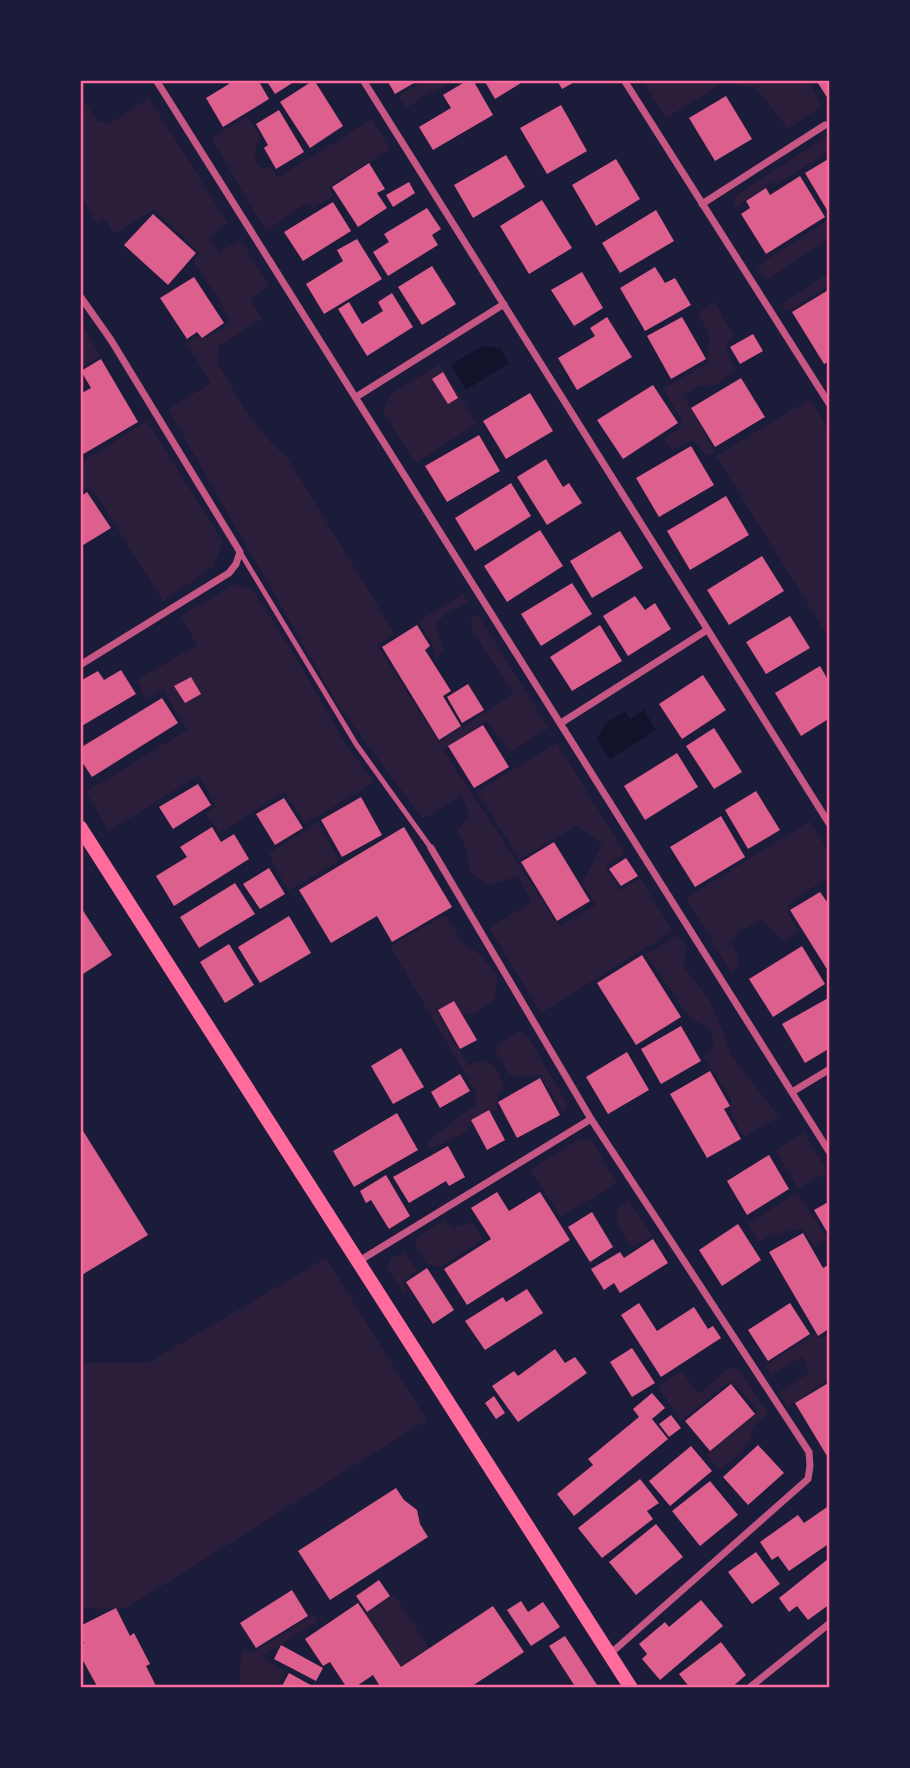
<svg xmlns="http://www.w3.org/2000/svg" width="910" height="1768" font-family="'Crimson Pro',serif">
  <rect width="100%" height="100%" fill="#1b1b3a"/>
  <!-- green -->
  <path fill="#2a1e3b" d="M425,80L456,81L422,97L407,108L399,96Z
    M643,81H726L666,118Z
    M732,81H808L822,106L788,129L756,88L739,86Z
    M80,93L97,121L109,124L149,98L228,223L209,238L219,252L241,240L269,285L250,300L262,319L219,346L218,363L245,410L273,445L287,457L395,634L377,645L439,742L513,694L472,629L471,618L477,614L549,728L510,752L487,721L443,750L559,926L596,905L582,883L602,845L594,837L577,826L519,859L477,791L557,743L625,853L605,866L619,889L614,893L640,878L673,931L541,1013L489,928L532,902L518,876L488,886L469,871L466,848L457,830L470,815L461,796L423,819L338,705L168,409L211,383L186,343L197,336L204,338L223,328L229,320L218,298L194,262L199,252L154,210L114,234L105,219L97,224L81,196Z
    M248,116L261,139C252,151 252,158 262,169L270,166L278,178L372,119L390,149L329,187L334,196L313,208L307,203L266,231L211,138Z
    M826,137L829,141V152L777,184L772,182L734,209L735,196Z
    M829,219V239L767,280L757,266Z
    M829,273V285L787,312L781,305Z
    M714,301L734,336L728,341L726,350L736,370L717,384L700,386L684,396L715,452L708,456L692,440L671,450L664,439L679,428L682,421L663,388L707,364L709,335L698,313Z
    M81,323L101,357L82,367L81,371Z
    M440,364L477,424L415,463L383,411L391,394Z
    M810,399L829,430V638L716,456Z
    M147,421L223,542L213,567L163,601L91,487L81,492V463Z
    M235,584L253,590L301,666L346,745L374,782L305,824L285,792L220,833L205,814L216,807L199,775L109,831L86,792L187,730L163,690L146,699L137,680L197,645L181,616Z
    M463,594L468,603L450,611L435,624L444,651L436,659L432,644L418,621Z
    M810,821L829,853V882L822,881L788,905V913L799,932L785,941L761,920L741,930L731,942L738,956V968L731,972L686,898Z
    M318,822L339,861L288,891L269,854Z
    M445,915L464,944L477,952L497,975L495,1000C463,1023 470,1013 435,1008L469,1067L472,1063L487,1060L497,1070L505,1090L498,1094L497,1109L468,1127L466,1132L431,1149L426,1146L435,1135L475,1105L476,1092L390,946Z
    M678,935L687,949L683,966L707,996L723,1031L730,1053L779,1117L744,1137L730,1112L731,1099L704,1057L713,1047L711,1029L689,1018L646,954Z
    M519,1031L528,1036L567,1104L563,1113L539,1075L520,1077L509,1074L495,1050L499,1043Z
    M804,1132L828,1172L799,1189L776,1151Z
    M581,1138L593,1142L617,1183L561,1217L530,1170Z
    M798,1193L827,1239L814,1247L802,1228L772,1235L758,1242L748,1223Z
    M628,1199L652,1236L631,1248L618,1224L616,1211Z
    M445,1219L452,1228L472,1222L483,1239L439,1268L426,1263L415,1247L416,1239Z
    M405,1252L417,1271L402,1282L407,1291L405,1296L387,1268L391,1258Z
    M326,1258L427,1420L144,1597L123,1609L81,1608V1363H148Z
    M829,1333V1378L787,1408L779,1392L809,1373L802,1357L771,1376L765,1366L814,1334L819,1339Z
    M729,1368L739,1369L768,1413L753,1427C751,1447 734,1460 719,1470L707,1454L755,1414L757,1410L733,1383L729,1382L680,1421L658,1386L681,1371L699,1394Z
    M394,1594L429,1648L401,1667L365,1614Z
    M314,1614L318,1621L261,1657L285,1671L277,1687H239L242,1648L252,1653Z"/>
  <!-- water -->
  <path fill="#12122b" d="M483,346L500,348L509,363L466,390L451,365Z
    M644,710L656,730L610,759L597,739L605,724L625,711L630,719Z"/>
  <!-- building -->
  <path fill="#dd5f8e" d="M227,80H258L269,99L223,127L206,98L229,84Z
    M266,80H297L275,94Z
    M314,80L343,126L310,148L280,102Z
    M387,80H419L395,94Z
    M468,80H473L493,115L433,150L419,127L451,108L443,95Z
    M484,80H526L495,99Z
    M557,80H578L562,89Z
    M816,80H830V102Z
    M726,96L752,139L715,161L689,118Z
    M561,105L587,151L547,174L520,128Z
    M279,110L304,152L276,169L264,148L268,145L256,124Z
    M506,155L525,187L473,218L454,185Z
    M830,158V208L827,210L805,173Z
    M616,159L640,199L596,226L572,185Z
    M369,163L385,189L377,193L387,208L358,227L332,187Z
    M800,176L825,217L766,254L741,214L750,208L746,201L766,188L770,195Z
    M409,182L415,193L393,207L386,195Z
    M542,200L572,248L529,274L500,226Z
    M333,202L351,231L303,261L284,232Z
    M427,208L441,229L432,235L438,245L388,276L373,252L389,242L384,234Z
    M656,210L674,241L620,273L602,243Z
    M153,214L196,253L168,285L124,245Z
    M357,239L382,279L324,314L306,284L343,261L337,250Z
    M432,266L456,304L422,325L398,287Z
    M655,267L665,283L675,278L691,305L645,331L620,288Z
    M582,272L603,308L574,326L551,290Z
    M194,277L224,323L202,338L197,332L187,339L160,298Z
    M830,289V361L824,364L792,312Z
    M392,293L413,327L367,356L338,309L349,302L362,324L383,311L378,302Z
    M607,317L632,357L577,390L558,358L595,336L590,328Z
    M682,317L706,359L671,379L647,336Z
    M753,334L763,351L740,364L730,347Z
    M101,359L138,422L80,456V394L91,388L81,371Z
    M443,372L458,398L448,404L432,379Z
    M741,378L765,417L715,447L691,408Z
    M653,385L678,423L623,459L597,420Z
    M530,393L553,431L506,459L483,421Z
    M479,435L500,471L447,502L425,466Z
    M691,446L714,485L659,517L636,478Z
    M546,459L563,487L569,483L582,503L547,525L517,477Z
    M511,483L531,516L475,551L455,518Z
    M87,492L111,528L80,547V497Z
    M726,496L749,535L690,570L667,531Z
    M540,530L563,566L507,602L484,566Z
    M620,531L643,568L592,598L570,561Z
    M762,556L784,591L729,625L707,590Z
    M572,583L592,614L541,646L521,614Z
    M635,596L645,610L655,603L671,629L628,656L603,616Z
    M790,616L810,648L766,674L746,642Z
    M417,625L430,646L425,650L451,691L443,696L461,726L439,740L382,647Z
    M600,625L622,661L572,691L550,657Z
    M820,666L828,680L830,679V718L801,736L775,693Z
    M121,670L136,694L80,727V681L98,671L104,680Z
    M703,675L726,710L682,739L659,704Z
    M191,677L201,694L185,703L174,686Z
    M468,684L484,710L462,723L447,697Z
    M162,698L178,723L92,777L80,759V748Z
    M483,725L509,767L474,788L448,746Z
    M714,728L742,772L714,789L686,746Z
    M677,753L698,787L645,820L624,786Z
    M198,784L211,805L173,829L159,807Z
    M756,791L780,830L748,849L725,810Z
    M361,797L382,835L342,857L321,820Z
    M284,798L303,828L275,845L256,814Z
    M721,816L745,857L695,887L670,847Z
    M212,827L221,842L234,834L249,859L174,906L156,876L187,857L180,847Z
    M404,827L452,907L392,942L377,916L331,943L299,890Z
    M554,842L590,901L557,921L521,862Z
    M626,858L638,876L621,886L609,869Z
    M269,868L285,894L260,909L243,884Z
    M235,883L255,914L199,948L180,917Z
    M820,892L830,906V974L790,910Z
    M80,906L112,955L80,976Z
    M289,916L311,953L260,983L238,947Z
    M229,944L254,985L225,1003L200,962Z
    M802,946L825,984L773,1017L749,979Z
    M642,955L681,1017L636,1045L597,983Z
    M830,997V1048L805,1063L782,1024Z
    M454,1001L477,1040L460,1049L438,1010Z
    M681,1026L701,1061L661,1084L641,1049Z
    M401,1048L424,1087L393,1104L371,1066Z
    M627,1052L649,1090L608,1114L586,1077Z
    M710,1071L730,1106L724,1109L741,1139L707,1158L670,1094Z
    M460,1074L470,1091L440,1108L431,1092Z
    M540,1078L560,1115L517,1138L498,1102Z
    M489,1110L505,1140L487,1150L471,1120Z
    M397,1113L418,1150L354,1187L333,1151Z
    M80,1126L148,1235L80,1276Z
    M448,1146L465,1177L449,1186L446,1181L409,1203L393,1177Z
    M769,1155L789,1189L747,1215L727,1181Z
    M386,1175L410,1216L389,1229L371,1200L366,1203L360,1191Z
    M497,1192L509,1211L540,1192L570,1240L467,1305L444,1269L491,1239L471,1208Z
    M830,1201V1237L814,1210Z
    M592,1212L613,1247L590,1262L568,1227Z
    M738,1224L761,1260L722,1286L699,1250Z
    M803,1233L823,1268L830,1264V1328L818,1336L769,1252Z
    M653,1239L668,1263L620,1293L614,1283L604,1290L591,1269L620,1252L624,1258Z
    M427,1268L454,1310L433,1324L406,1282Z
    M527,1289L543,1313L485,1350L465,1321L503,1297L506,1302Z
    M639,1303L657,1331L694,1307L708,1329L713,1326L721,1338L661,1377L621,1315Z
    M790,1303L810,1334L768,1361L748,1330Z
    M632,1348L655,1383L632,1397L610,1362Z
    M555,1349L565,1363L575,1357L587,1373L518,1422L492,1386L514,1371L518,1376Z
    M830,1382V1454L827,1456L795,1403Z
    M731,1384L755,1414L710,1451L685,1421Z
    M652,1393L665,1408L652,1419L668,1439L574,1516L557,1494L593,1465L588,1459L639,1417L633,1409Z
    M494,1396L505,1413L496,1419L485,1403Z
    M671,1415L681,1428L669,1437L659,1424Z
    M758,1445L784,1473L748,1505L723,1477Z
    M691,1446L712,1471L670,1506L649,1481Z
    M640,1479L659,1503L647,1511L653,1519L602,1558L578,1528Z
    M710,1481L738,1515L700,1546L672,1511Z
    M396,1488L404,1500L417,1510L420,1524L428,1537L330,1600L298,1551Z
    M830,1505V1543L789,1571L778,1556L772,1560L760,1542L798,1515L804,1523Z
    M656,1524L683,1557L636,1595L609,1562Z
    M756,1552L780,1584L752,1604L728,1572Z
    M828,1559L830,1604L808,1620L797,1606L789,1612L779,1598Z
    M379,1580L390,1596L367,1612L356,1596Z
    M292,1590L308,1616L256,1648L240,1623Z
    M701,1600L723,1626L660,1680L642,1659L647,1654L639,1644L665,1622L669,1627Z
    M521,1601L528,1612L543,1602L560,1627L531,1646L507,1610Z
    M358,1603L401,1667L493,1606L524,1652L469,1688H381L373,1675L354,1688H347L330,1662L323,1666L305,1639Z
    M116,1608L130,1636L134,1633L150,1664L146,1666L157,1688H98L80,1655V1645L84,1643L80,1638V1626Z
    M565,1636L599,1688H576L549,1646Z
    M721,1642L746,1675L731,1688H690L679,1674Z
    M281,1645L323,1668L316,1681L274,1659Z
    M289,1673L316,1688H281Z"/>
  <g fill="none" stroke-linecap="round" stroke-linejoin="round">
    <!-- service -->
    <path stroke="#c65784" stroke-width="5" d="M240,552L356,744L431,848"/>
    <!-- minor -->
    <path stroke="#c65784" stroke-width="7" d="M156,80L830,1153
      M363,80L830,825
      M624,80L830,405
      M702,204L825,125
      M80,296L111,340L240,552L236,564L229,573L80,665
      M356,397L504,304
      M561,723L707,630
      M431,848L591,1119L809,1452L810,1466L808,1479L610,1654
      M792,1092L830,1069
      M359,1261L591,1119
      M749,1688L830,1623"/>
    <!-- secondary -->
    <path stroke="#ff6b9d" stroke-width="14" d="M80,827L631,1688"/>
  </g>
  <!-- border -->
  <rect width="910" height="1768" fill="none" stroke="#1b1b3a" stroke-width="164"/>
  <rect x="82" y="82" width="746" height="1604" fill="none" stroke="#ff6b9d" stroke-width="2.5"/>
</svg>
